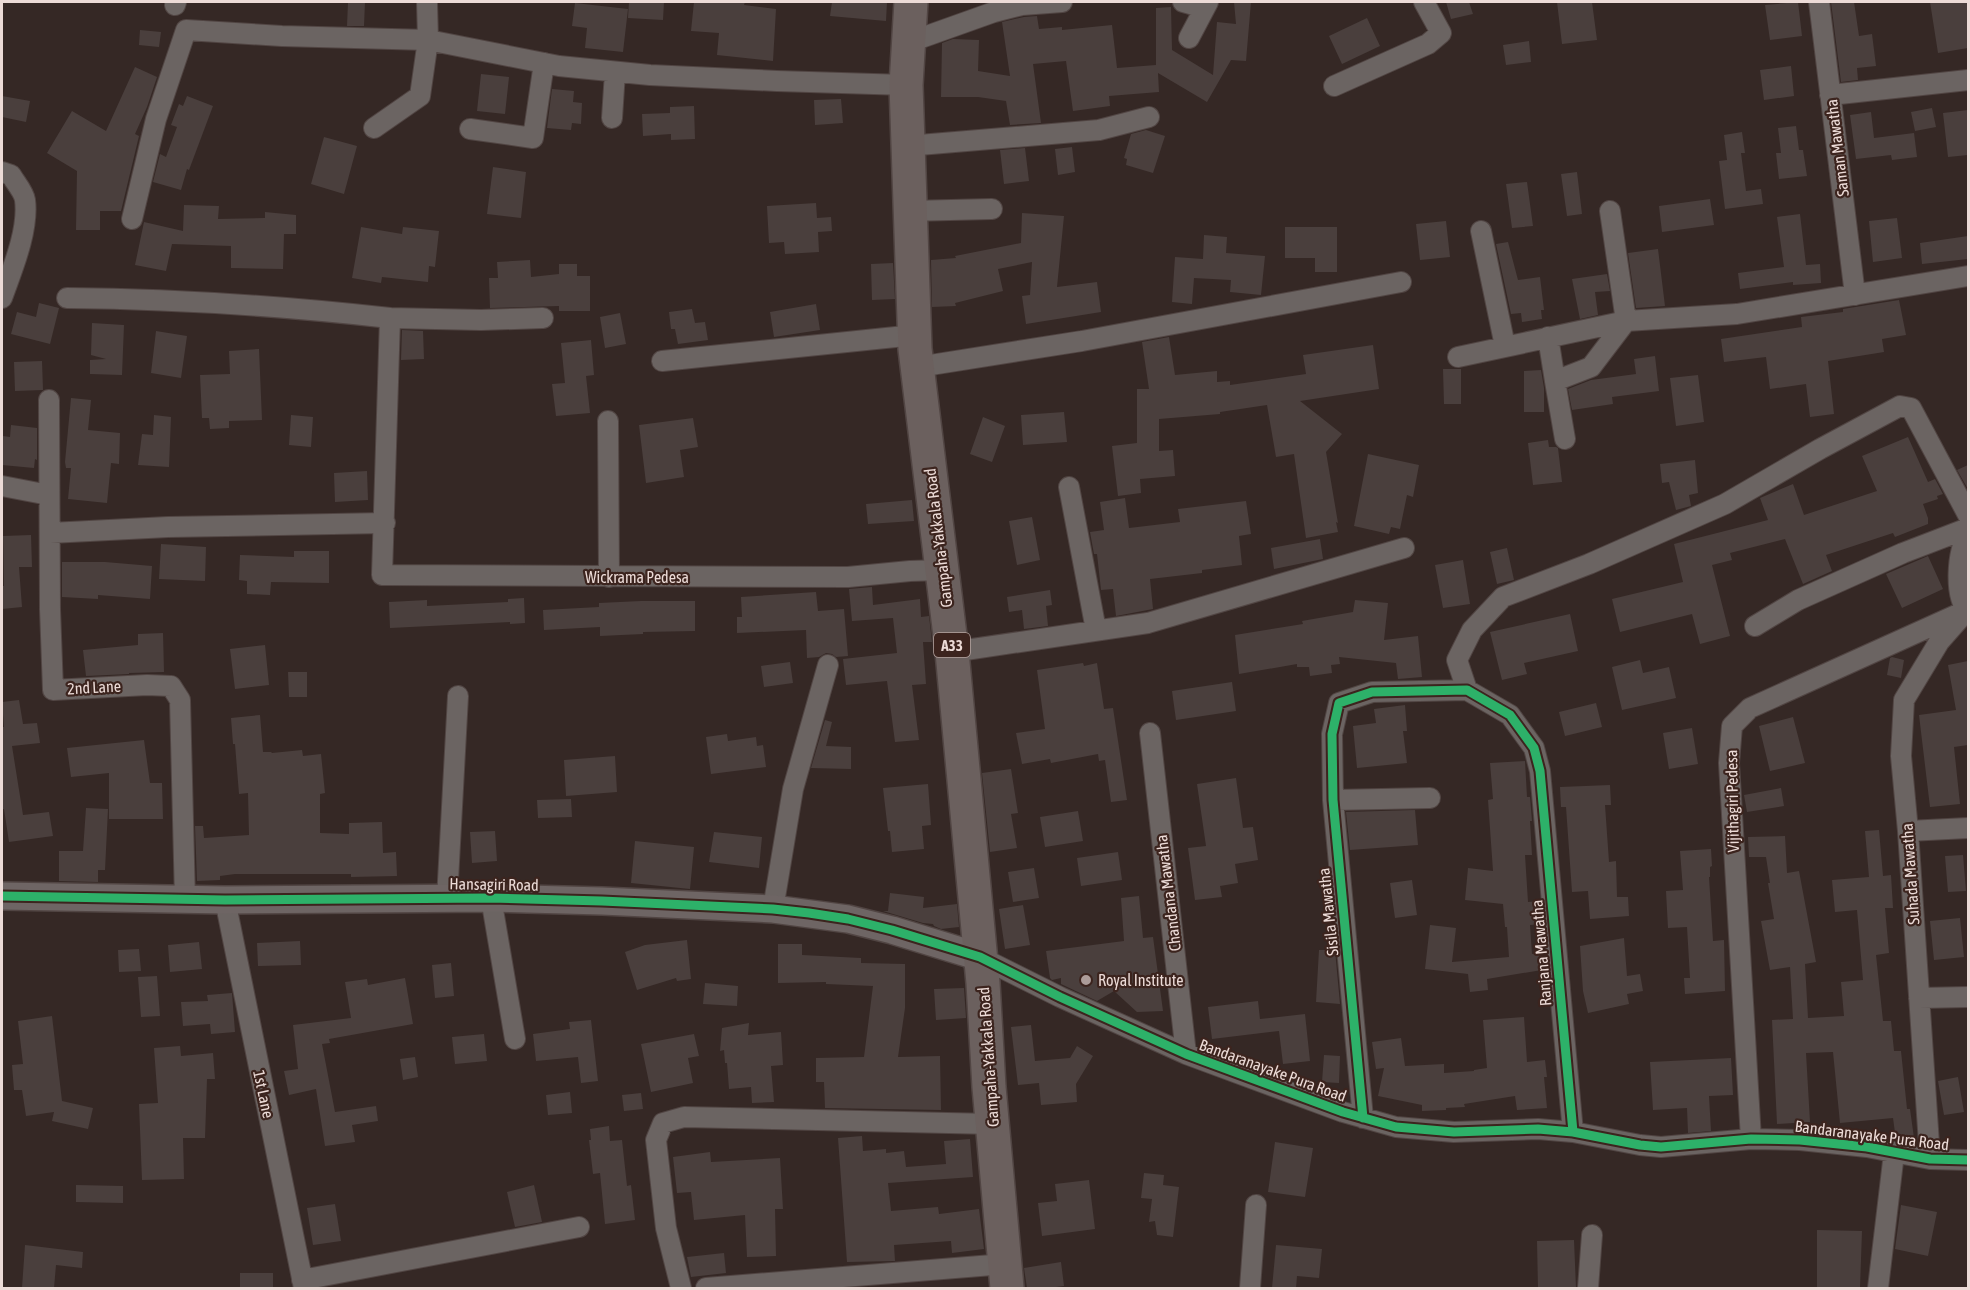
<svg xmlns="http://www.w3.org/2000/svg" width="1970" height="1290" font-family="'Asap Condensed',sans-serif">
  <rect width="100%" height="100%" fill="#352825"/>
  <!-- building -->
  <path fill="#4a3f3d" d="M348,2H365L364,26H347Z
    M629,2H664L663,20L628,18Z
    M694,2H745L744,5L776,9L773,61L717,55L719,33L691,31Z
    M832,2H887L886,21L830,16Z
    M1234,2H1251L1246,61L1231,60L1207,102L1158,73L1159,92L1109,96L1110,106L1073,111L1066,61L1033,64L1041,123L1010,125L1006,101L978,97H941L942,43L953,39L979,40L978,71L1010,76L1002,22L1024,17L1037,16L1039,29L1062,27V30L1112,25L1117,68L1156,65V8L1171,7L1172,50L1213,75L1217,22L1236,24Z
    M1446,2H1469L1473,14L1451,19Z
    M1557,2H1592L1597,40L1562,44Z
    M1798,2L1802,36L1770,40L1765,5Z
    M1831,2H1854L1859,36L1872,34L1876,66L1857,68L1858,80L1841,82Z
    M1930,2H1968V48L1938,53Z
    M575,3L628,9L623,52L585,48L587,28L572,26Z
    M1367,18L1380,46L1342,64L1329,36Z
    M140,30L161,32L159,47L139,45Z
    M1529,41L1531,62L1506,65L1503,45Z
    M1791,66L1794,96L1764,100L1760,70Z
    M135,67L157,77L147,107L135,134L139,136L121,211H100V230H76L77,171L47,153L72,111L106,131Z
    M481,74L509,77L505,114L477,111Z
    M552,89L574,91L573,102L582,103L581,124L572,123L571,130L547,128Z
    M2,96L30,101L26,122L2,117Z
    M187,96L213,106L189,170L187,169L181,190L153,182L160,154L166,157L177,127L171,125L179,104L183,106Z
    M841,99L843,123L815,125L814,100Z
    M694,106L695,139L671,140V134L643,136L642,114L670,113V107Z
    M1932,108L1936,127L1915,131L1911,112Z
    M1968,110V155L1948,157L1943,113Z
    M1871,112L1874,138L1914,133L1917,157L1892,160L1891,155L1856,159L1850,115Z
    M1796,126L1799,150H1803L1807,176L1779,179L1776,153H1781L1778,128Z
    M1146,130L1165,136L1153,173L1126,165L1127,159L1124,158L1131,134Z
    M1742,132L1745,153H1741L1746,191L1761,189L1763,204L1725,209L1719,161L1727,160L1724,135Z
    M324,137L357,146L344,194L311,184Z
    M1072,147L1075,172L1058,175L1055,149Z
    M1025,148L1029,181L1004,184L1000,150Z
    M493,167L526,172L521,218L487,214Z
    M1577,172L1582,214L1567,216L1561,174Z
    M1527,182L1533,226L1512,228L1506,184Z
    M1710,199L1714,225L1662,232L1659,206Z
    M816,203L817,218L831,217L832,231L818,232L819,252L785,254L784,242L769,243L767,206Z
    M184,205L219,206L218,219L265,218V212L296,215V234H284L283,269L231,268V246L172,244L166,271L135,265L144,222L183,231Z
    M1022,213L1064,216L1057,287L1097,282L1101,312L1026,324L1022,296L1030,295L1032,262L998,269L1003,291L955,303L956,306L932,307L931,260L956,258L955,256L1021,243Z
    M1800,214L1806,265L1820,264L1821,283L1793,285V282L1740,289L1738,273L1784,267L1777,217Z
    M1897,218L1902,258L1873,262L1869,221Z
    M1446,221L1450,257L1420,260L1416,224Z
    M361,227L402,234L403,227L439,231L435,267L429,266L428,282L382,277L381,283L352,278Z
    M1285,227H1337V272H1315V258H1285Z
    M1204,235L1227,237L1226,253L1265,256L1261,295L1230,292L1231,280L1194,278L1192,304L1172,302L1175,257L1203,259Z
    M1968,236V259L1922,264L1920,243Z
    M1508,242L1518,280L1540,277L1544,310H1541L1542,319L1522,322L1521,313L1511,314L1496,244Z
    M1658,249L1665,306L1636,308L1628,253Z
    M530,260L531,277L559,274V264H577V276H590V311H559V306L490,308L489,278H498L497,262Z
    M893,263L895,299L872,300L871,264Z
    M1607,274L1610,291L1595,292L1598,315L1580,319L1572,279Z
    M1899,300L1906,335L1882,339L1884,352L1828,361L1834,414L1810,417L1806,384L1770,389L1766,357L1724,362L1721,339L1802,327L1801,317L1843,312V309Z
    M39,303L59,308L50,344L11,334L17,312L36,317Z
    M816,304L820,330L774,337L770,312Z
    M692,309L695,323L705,322L708,340L678,344L675,329H671L669,312Z
    M620,313L626,344L605,348L600,317Z
    M92,323L124,325L122,375L90,374V360L106,359L91,355Z
    M402,330L423,331L424,359L401,360Z
    M156,331L187,336L181,378L151,373Z
    M1169,337L1175,375L1217,371V382L1230,381V385L1306,374L1303,355L1373,345L1379,389L1300,401L1342,434L1326,452L1338,523L1336,522L1338,532L1306,538L1294,454L1276,457L1267,405L1220,412V414L1159,419V451L1173,450L1175,476L1140,479L1141,493L1118,496L1112,446L1137,443V389H1149L1142,342Z
    M591,340L594,375L586,376L590,413L556,416L552,384L565,383L561,343Z
    M259,349L262,420L229,421V428L210,429L209,418H202L200,375L230,374L229,351Z
    M1655,356L1659,391L1612,397L1613,404L1572,410L1568,389L1591,380L1636,374L1634,359Z
    M42,361L43,390L15,391L14,362Z
    M1443,369H1461V404H1444Z
    M1541,370L1544,388V412H1524V371Z
    M1698,375L1704,422L1676,426L1670,378Z
    M71,398L91,400L88,430L120,433L119,464L111,463L107,503L68,499L71,468H66L65,462Z
    M1064,412L1067,442L1023,445L1021,415Z
    M154,415L171,417L169,467L138,465L142,434L153,435Z
    M291,415L313,417L311,447L289,445Z
    M983,417L1005,426L992,462L970,454Z
    M693,418L698,447L680,450L684,477L646,483L639,425Z
    M11,425L37,428V460L35,459L34,468L2,465L3,436L10,437Z
    M1908,437L1928,482L1935,479L1943,494L1937,496L1938,499L1923,504L1928,518V524L1895,537L1893,533L1826,555L1832,571L1803,584L1785,539L1730,553L1732,560L1712,565L1730,636L1700,644L1692,614L1620,632L1612,599L1683,582L1674,544L1768,520L1760,498L1793,484L1804,515L1877,491L1862,456Z
    M1548,440L1549,447H1556L1558,448L1562,482L1533,485L1528,443Z
    M1368,454L1419,465L1413,497L1407,495L1400,529L1391,527L1389,534L1354,526Z
    M1695,460L1698,493L1689,495L1691,506L1676,510L1669,482L1662,483L1660,464Z
    M1968,465V489L1957,470Z
    M367,471L368,500L335,502L334,473Z
    M1125,498L1129,528L1180,522L1178,509L1246,501L1251,534L1239,536L1242,565L1202,570V573L1150,579L1153,609L1116,616L1113,589L1101,590L1097,554H1094L1090,532L1104,530L1100,502Z
    M912,500L914,521L868,524L866,504Z
    M1032,517L1040,560L1017,565L1009,521Z
    M31,535L32,567H19L22,607L2,609V586H4L3,536Z
    M1320,539L1323,559L1274,569L1271,548Z
    M161,544L206,547L205,581L159,579Z
    M1507,548L1514,580L1497,584L1490,552Z
    M294,551H329V583L271,582L270,595L247,594V581L239,580L240,555L294,557Z
    M1928,556L1943,589L1902,608L1886,574Z
    M1463,560L1470,604L1443,608L1435,565Z
    M62,562H105L152,566L150,599L98,595V599L62,597Z
    M872,587L873,605L920,599L921,617L929,616L932,642H923L926,684L912,685L919,740L895,742L887,681L846,685L843,659L897,653L893,618L852,621L849,589Z
    M1050,590L1052,605L1046,606L1048,626L1024,629L1022,610L1009,612L1007,597Z
    M816,592L818,611L844,609L848,656L836,657L832,654L826,653L819,657L807,658L806,630L737,633V617H742L741,597Z
    M524,598L525,623L510,624V622L390,628L389,602L427,600V606L508,602V599Z
    M1355,600L1388,603L1384,640L1418,636L1422,677L1398,679L1396,663L1339,657L1340,664L1331,665L1332,673L1310,676L1309,667H1297V664L1239,674L1235,635L1303,624L1302,621L1353,612Z
    M641,601H695V631L643,632V634L600,636V627L544,630L543,610L599,607V603Z
    M1570,614L1578,651L1524,663L1527,674L1502,680L1490,632Z
    M163,633L164,672L129,673V674L86,676L83,650L138,645V634Z
    M265,645L269,685L235,689L230,649Z
    M1892,657L1904,660L1901,678L1887,675L1890,658Z
    M1640,660L1643,673L1669,667L1676,698L1622,710L1612,667Z
    M1968,661V745L1954,747L1960,804L1930,807L1919,715L1956,710L1948,665Z
    M790,662L793,683L764,687L761,666Z
    M1083,663L1084,666L1097,663L1104,709L1113,708L1127,800L1111,802L1105,760L1099,761L1098,754L1051,763L1050,759L1022,764L1016,733L1045,729L1037,670Z
    M288,672H307V697H289Z
    M1232,682L1236,711L1176,720L1172,691Z
    M19,700L23,724L37,723L40,743L12,746L23,815L49,812L53,836L9,842L4,809H2V727H4L2,702Z
    M1596,703L1602,727L1565,736L1559,712Z
    M1405,705L1407,731H1403L1407,763L1357,768L1353,726L1376,723L1374,709Z
    M260,715L263,752H271L272,753L302,750L303,756L321,754L325,793L320,794V833L349,834V823L382,822L383,853L396,852L397,876L351,877V874H235L220,876V880L197,881L195,826H203L204,838L249,835L248,793L239,794L235,744H233L231,718Z
    M1793,717L1805,763L1770,771L1759,726Z
    M825,720L832,722L826,746L851,747V769L811,768Z
    M1692,728L1698,764L1669,769L1663,733Z
    M727,734L728,741L756,737L757,746L763,745L766,767L711,774L706,737Z
    M144,740L150,783H162L163,819H109V773L71,777L67,748Z
    M615,756L617,792L566,796L564,760Z
    M1525,761L1527,797H1530L1532,821H1530L1532,855H1525L1528,902L1540,901L1542,924L1530,925L1532,954L1539,953L1542,970L1487,979L1488,990L1470,992L1468,974L1425,969L1430,925L1456,928L1452,962L1509,957L1507,927H1505L1503,904L1465,900L1468,868L1493,871L1488,800L1493,799L1490,763Z
    M1011,769L1018,813L1011,814L1017,848L990,852L982,773Z
    M1236,778L1243,828L1253,827L1258,860L1235,864L1238,883L1220,886L1222,897L1195,900L1188,848L1206,846L1197,784Z
    M928,784L931,825L922,826L924,849L892,852L890,831H888L883,788Z
    M1610,785L1611,805H1605L1609,862L1616,861L1617,897H1628L1629,916L1590,919L1588,891L1572,892L1566,807H1561L1560,787Z
    M1781,788L1784,806L1747,812L1744,795Z
    M571,799L572,817L538,818L537,800Z
    M86,808L108,809L105,870H98V882L59,881V851H83Z
    M1415,810L1418,845L1350,850L1346,812Z
    M1078,811L1083,841L1045,847L1040,817Z
    M1879,830L1883,876L1891,875L1893,908H1885L1889,953L1876,955L1883,1021H1891L1894,1051H1901L1907,1109H1910L1914,1138L1898,1141L1896,1140L1893,1118L1840,1123L1833,1052L1806,1053L1810,1122L1777,1124L1772,1020L1793,1019L1790,967L1770,970L1761,921L1774,919L1768,883H1770L1766,857H1749L1748,837L1785,836L1787,873L1799,871L1816,962L1805,964L1808,1018L1844,1016L1841,982L1863,980L1857,910L1835,912L1832,880L1869,877L1865,831Z
    M495,831L497,861L472,863L470,832Z
    M714,832L762,837L759,868L709,862Z
    M635,841L694,847L690,889L631,883Z
    M1711,849L1712,866L1710,867V877H1709L1713,941L1724,940L1725,991L1685,994L1684,978H1690L1687,927L1668,928L1666,891L1683,890L1680,851Z
    M1118,852L1122,880L1081,886L1077,858Z
    M1963,855L1966,891L1948,892L1945,856Z
    M1034,868L1039,898L1013,902L1008,872Z
    M1412,880L1417,915L1395,918L1390,883Z
    M890,893L924,897L923,908L957,904L959,927L941,929L934,926L933,924L923,923L883,911H888Z
    M1139,896L1143,938L1153,937L1163,1011L1137,1012L1114,991L1097,1001L1061,984V978L1052,980L1050,978L1046,951L1124,941L1121,898Z
    M1023,905L1030,945L1005,949L999,909Z
    M1960,918L1964,957L1934,960L1930,921Z
    M1624,938L1627,976L1640,974L1643,991L1627,994L1629,1004L1588,1013L1583,991L1580,946Z
    M687,940L691,979L677,981L676,978L637,990L625,952L645,945Z
    M300,941L301,965L258,966L257,943Z
    M199,942L202,969L170,972L168,945Z
    M778,944H802V955L861,958V963L905,964V1008L898,1057L940,1056L941,1110L825,1108L824,1082H816V1058L864,1057L873,986L826,984V982L778,983Z
    M139,949L141,971L119,972L118,950Z
    M1319,950H1335L1340,1004L1316,1002Z
    M451,963L454,996L435,998L432,965Z
    M157,976L160,1016L141,1017L138,977Z
    M405,978L413,1024L329,1039L330,1043L322,1044L335,1112L376,1106L378,1121L352,1125L355,1142L325,1146L316,1089L289,1095L284,1071L298,1069L293,1025L351,1018L345,982L367,979L368,985Z
    M705,983L738,986L737,1006L703,1004Z
    M964,988L966,1018L936,1020L934,989Z
    M232,993L235,1032L211,1034L210,1024L183,1026L181,1002L208,1001L207,995Z
    M1258,1001L1260,1019L1305,1014L1310,1061L1283,1064L1279,1031L1212,1039L1208,1007Z
    M52,1016L62,1101L93,1108L88,1129L52,1121L54,1112L26,1116L22,1090H14L12,1065L23,1064L18,1021Z
    M1524,1017L1527,1062L1545,1060L1547,1077H1544L1547,1108L1517,1110L1515,1096L1464,1104L1465,1107L1446,1108V1110L1422,1111V1105L1378,1096L1384,1068L1376,1069L1372,1042L1401,1038L1405,1066L1444,1064V1073L1474,1071V1070L1487,1068L1483,1020Z
    M591,1020L598,1081L581,1083L578,1057L536,1061L533,1034L570,1029L569,1022Z
    M749,1023L748,1035L781,1032L783,1065L771,1066L774,1102L752,1103L751,1087L729,1089L727,1063H725L724,1050L720,1051L722,1028Z
    M1031,1025L1035,1061L1070,1058L1077,1046L1093,1056L1076,1084L1077,1102L1041,1105L1039,1083L1018,1085L1011,1027Z
    M484,1034L487,1061L455,1064L452,1037Z
    M694,1034L699,1056L688,1058L693,1083L651,1092L641,1044Z
    M180,1046L181,1056L213,1053L215,1079H207L205,1138H183L184,1179L142,1180L139,1104L158,1103L154,1048Z
    M1324,1055L1340,1056L1339,1083L1322,1082Z
    M415,1057L418,1077L403,1080L400,1059Z
    M1731,1058L1733,1095L1709,1096L1711,1131L1688,1133L1687,1108L1653,1110L1650,1062Z
    M1958,1077L1964,1112L1944,1115L1938,1081Z
    M570,1092L572,1113L548,1115L546,1095Z
    M641,1093L643,1109L624,1111L622,1095Z
    M609,1126L610,1141L622,1140L627,1186L631,1185L635,1220L605,1224L600,1173L593,1174L589,1140H591L590,1129Z
    M862,1136L863,1151L886,1149V1153L904,1151L906,1167L946,1164L944,1141L970,1139L973,1177L888,1183L891,1211L938,1207L939,1214L979,1209L984,1249L952,1253L951,1241L894,1245L895,1261L847,1262L838,1138Z
    M1275,1142L1313,1148L1305,1197L1268,1192Z
    M710,1152L711,1162L780,1158L783,1209H775L776,1256L747,1257L745,1215L694,1220L691,1192L677,1193L673,1157Z
    M1144,1173L1164,1175L1163,1185L1179,1187L1173,1237L1157,1235L1155,1221L1149,1222L1152,1199L1141,1198Z
    M1089,1180L1095,1229L1042,1236L1038,1203L1057,1201L1055,1184Z
    M76,1185L123,1186V1203L76,1202Z
    M534,1185L542,1222L515,1227L507,1192Z
    M335,1204L341,1241L313,1245L307,1208Z
    M1901,1205L1937,1212L1928,1256L1895,1249Z
    M1817,1230L1862,1231L1860,1288H1817Z
    M1574,1240L1576,1288H1538L1537,1241Z
    M25,1245L83,1252L82,1268L56,1265L54,1288H22Z
    M1276,1245L1322,1249L1319,1278L1297,1276L1296,1288H1272Z
    M724,1253L726,1273L691,1277L687,1257Z
    M1061,1262L1064,1286L1048,1288H1027L1024,1268Z
    M240,1273H273V1288H240Z"/>
  <g fill="none" stroke-linecap="round" stroke-linejoin="round">
    <defs>
      <path id="street" d="M1183,2L1204,8
        M1819,2L1855,295
        M175,5L176,2
        M1189,38L1208,2
        M907,43L994,12L1022,5L1062,2
        M1334,86L1428,44L1441,33L1424,2
        M1830,95L1968,80
        M612,118L615,72
        M374,128L420,96L428,40L559,66L650,75L777,81L906,85
        M470,129L533,138L544,63
        M907,146L1099,130L1149,117
        M2,172L11,175C15,182 24,192 25,200C29,230 12,270 2,298
        M909,211L992,209
        M132,219L156,119L186,30L282,36L428,40L427,2
        M1481,231L1505,346
        M67,298C174,299 282,306 390,318
        M543,318L481,320L390,318L382,575L848,577L910,571L942,570
        M1548,337L1555,381
        M1458,357L1626,321L1610,211
        M662,361L915,335
        M918,367L1082,341L1401,282
        M49,400L50,609L53,690L147,685L171,686L180,700L185,900
        M608,421L609,577
        M1565,439L1555,381L1591,367L1626,321L1737,314L1968,276
        M2,486L49,495
        M1069,487L1096,630
        M50,533L168,527L385,523
        M1968,535C1957,552 1954,596 1968,611
        M1755,626L1798,600L1903,553L1968,528
        M952,652L1148,623L1404,548
        M1467,690L1457,660L1472,630L1503,597L1589,564L1725,504L1820,449L1900,406L1911,408L1968,515
        M1150,733L1186,1054
        M1333,800L1430,798
        M1908,831L1968,828
        M491,898L515,1039
        M447,899L458,696
        M225,900L304,1288
        M773,909L793,789L828,665
        M980,957L1060,997L1186,1054L1343,1112L1396,1127L1454,1132L1538,1129L1573,1132L1640,1145L1661,1147L1751,1139L1800,1140L1867,1147L1930,1159L1968,1160
        M1919,998L1968,997
        M1363,1118L1333,800L1332,734L1339,703L1372,692L1467,690L1510,715L1534,748L1540,771L1573,1132
        M1751,1139L1729,763L1732,726L1750,708L1967,610
        M1930,1159L1908,831L1901,756L1904,700L1939,642L1961,617
        M302,1280L579,1227
        M681,1288L666,1228L656,1140L663,1123L684,1117L992,1124
        M706,1288L1005,1264
        M1250,1288L1256,1205
        M1588,1288L1592,1235
        M1878,1288L1894,1153"/>
      <path id="secondary" d="M2,896L225,900L491,898L602,901L773,909L848,919L892,930L980,957"/>
      <path id="highway" d="M911,2L906,85L915,349L952,652L983,983L989,1087L1007,1288"/>
    </defs>
    <!-- street casing -->
    <use href="#street" stroke="#514543" stroke-width="22"/>
    <!-- secondary casing -->
    <use href="#secondary" stroke="#514543" stroke-width="30"/>
    <!-- highway casing -->
    <use href="#highway" stroke="#514543" stroke-width="36"/>
    <!-- street -->
    <use href="#street" stroke="#6b6462" stroke-width="20"/>
    <!-- secondary -->
    <use href="#secondary" stroke="#6e6564" stroke-width="27"/>
    <!-- highway -->
    <use href="#highway" stroke="#6b605e" stroke-width="33"/>
    <defs>
      <path id="cycleway" d="M2,896L225,900L491,898L602,901L773,909L809,913L848,919L892,930L980,957L1060,997L1186,1054L1343,1112L1396,1127L1454,1132L1538,1129L1573,1132L1640,1145L1661,1147L1751,1139L1800,1140L1867,1147L1930,1159L1968,1160
        M1363,1118L1333,800L1332,734L1339,703L1372,692L1467,690L1510,715L1534,748L1540,771L1573,1132"/>
    </defs>
    <!-- cycleway casing -->
    <use href="#cycleway" stroke="#3c241e" stroke-width="13"/>
    <!-- cycleway -->
    <use href="#cycleway" stroke="#2db169" stroke-width="9"/>
  </g>
  <!-- markers -->
  <circle fill="#ac9c99" stroke="#3c241e" stroke-width="2" cx="1086" cy="980" r="6"/>
  <g text-anchor="middle" dominant-baseline="central" stroke-width="4.5" stroke-linejoin="round" paint-order="stroke">
    <!-- shield labels -->
    <rect fill="#3c241e" stroke="#b7a4a0" stroke-width="1.5" x="934" y="633" width="36" height="24" rx="4.5"/>
    <g font-size="15" font-weight="bold" fill="#ecdbd7">
      <text x="952" y="645">A33</text>
    </g>
    <!-- street labels -->
    <g font-size="16" fill="#ecdbd7" stroke="#3c241e">
      <text transform="translate(1837 148) rotate(-97)">Saman Mawatha</text>
      <text transform="translate(938 538) rotate(-97)">Gampaha-Yakkala Road</text>
      <text x="637" y="577">Wickrama Pedesa</text>
      <text transform="translate(94 687) rotate(-3)">2nd Lane</text>
      <text transform="translate(1732 801) rotate(-91)">Vijithagiri Pedesa</text>
      <text transform="translate(1910 874) rotate(-94)">Suhada Mawatha</text>
      <text transform="translate(494 884) rotate(1)">Hansagiri Road</text>
      <text transform="translate(1168 893) rotate(-97)">Chandana Mawatha</text>
      <text transform="translate(1328 912) rotate(-96)">Sisila Mawatha</text>
      <text transform="translate(1541 953) rotate(-95)">Ranjana Mawatha</text>
      <text transform="translate(988 1057) rotate(-94)">Gampaha-Yakkala Road</text>
      <text transform="translate(1273 1070) rotate(20)">Bandaranayake Pura Road</text>
      <text transform="translate(264 1094) rotate(78)">1st Lane</text>
      <text transform="translate(1872 1135) rotate(7)">Bandaranayake Pura Road</text>
    </g>
    <!-- poi labels -->
    <g font-size="16" fill="#ecdbd7" stroke="#3c241e" text-anchor="start">
      <text x="1098" y="980">Royal Institute</text>
    </g>
  </g>
  <!-- border -->
  <rect width="1970" height="1290" fill="none" stroke="#ecdbd7" stroke-width="6"/>
</svg>
